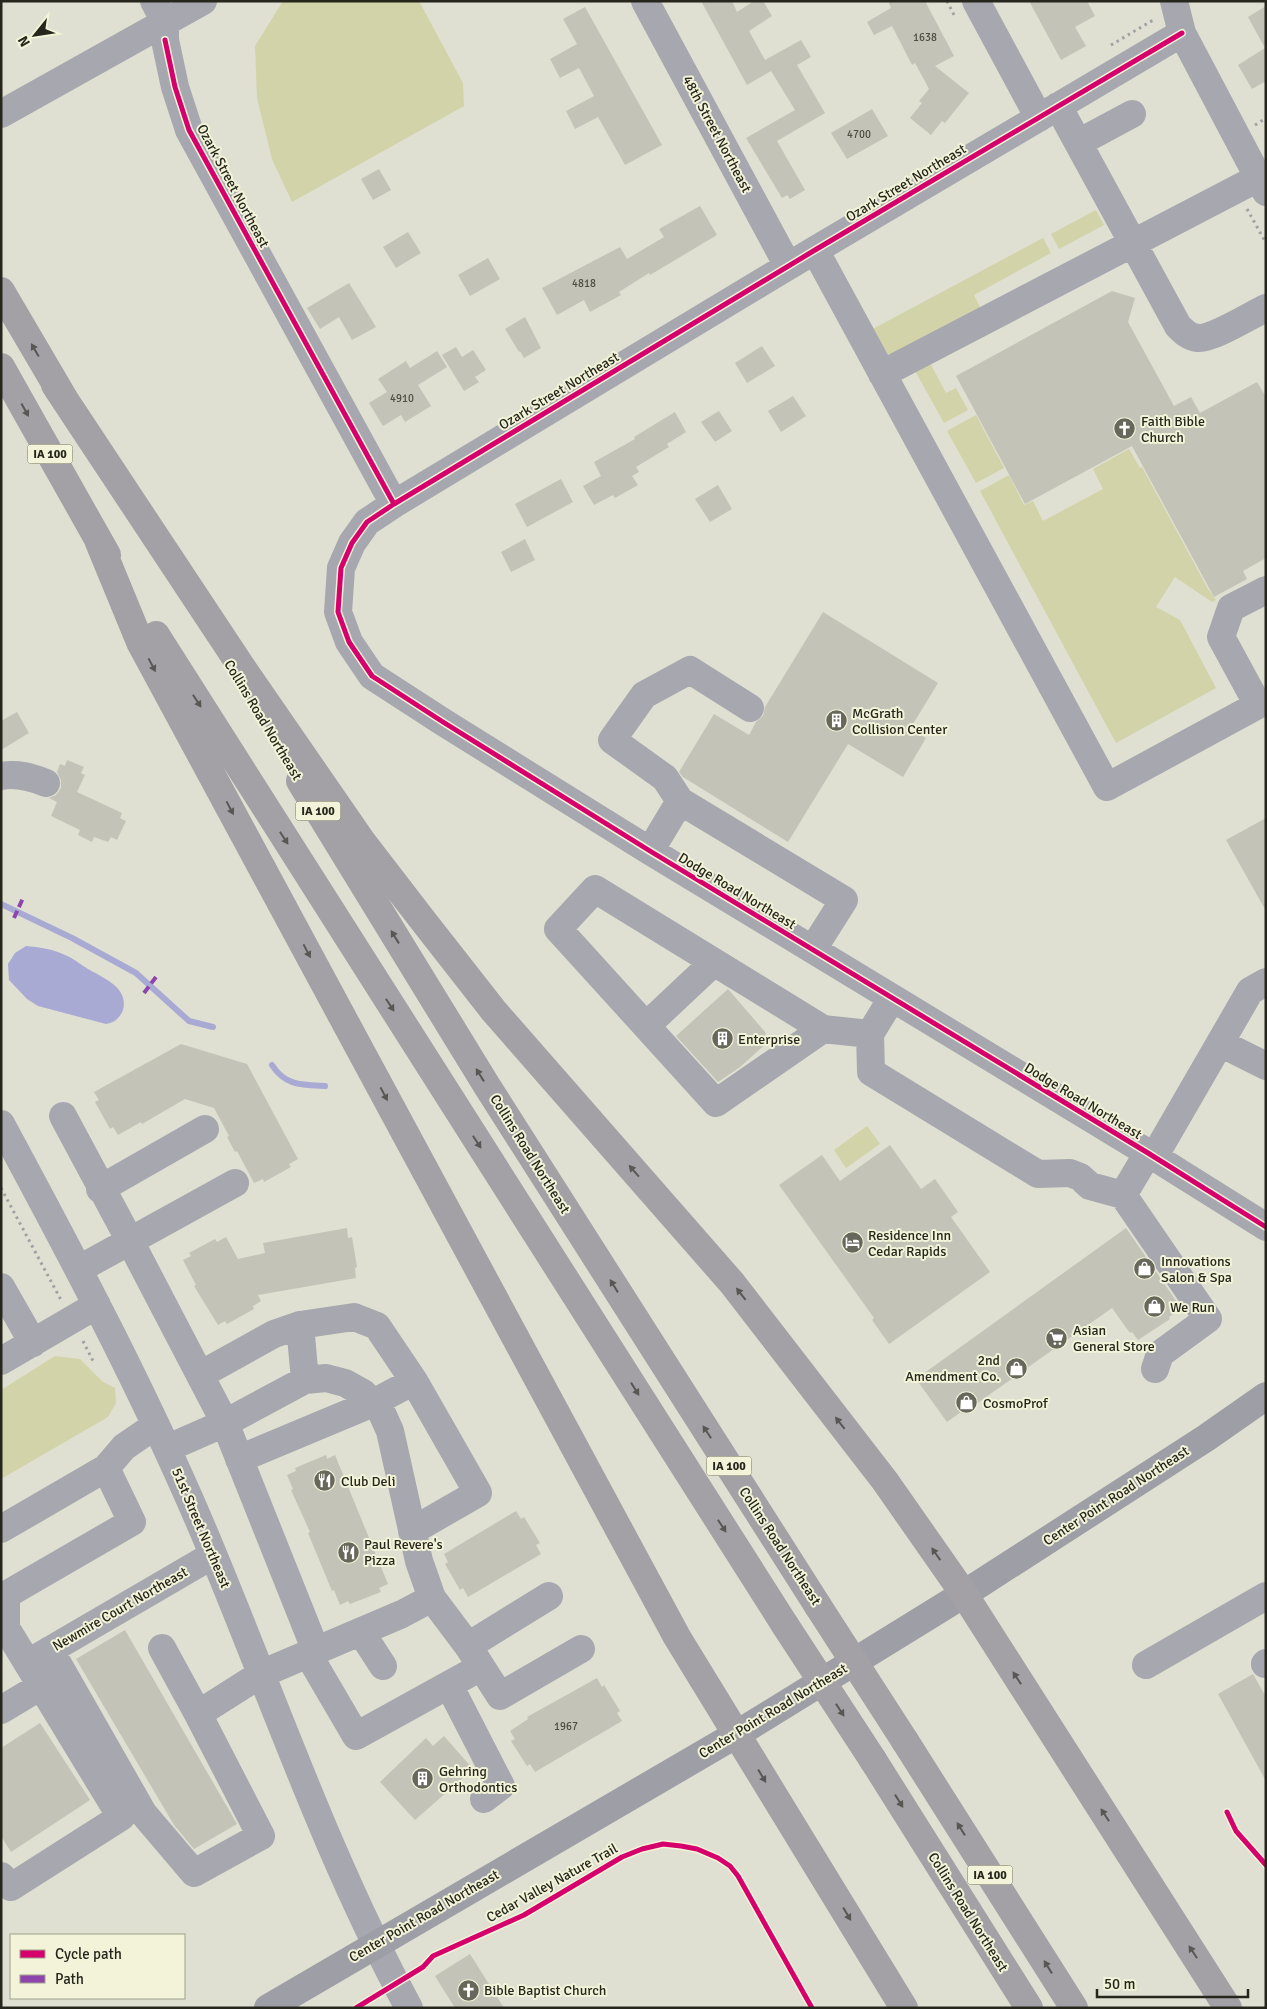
<svg xmlns="http://www.w3.org/2000/svg" width="1267" height="2009" font-family="Signika,sans-serif">
  <rect width="100%" height="100%" fill="#dfe0d1"/>
  <!-- green -->
  <path fill="#d2d3a8" d="M283,1H419L463,83L464,106L292,202L272,159L257,98L255,46Z
    M1096,210L1104,225L1059,249L1051,234Z
    M1043,238L1051,253L974,295L982,311L893,355L887,354L869,331Z
    M929,361L946,393L956,388L968,410L944,423L914,369Z
    M976,415L1004,468L976,483L947,431Z
    M1129,449L1140,468L1142,467L1208,589L1216,600L1212,602L1175,577L1156,607L1180,620L1216,688L1116,743L980,491L1009,475L1024,505L1033,501L1043,521L1103,489L1093,469Z
    M867,1126L880,1144L846,1168L834,1150Z
    M55,1356L80,1359L103,1382L115,1388L116,1403L108,1417L1,1479V1390Z"/>
  <!-- water -->
  <path fill="#a8aad3" d="M26,946C39,947 53,949 65,955C73,958 80,964 88,969C103,978 129,987 123,1010C120,1018 114,1023 106,1024L38,1006L27,999L9,980L8,964L15,953Z"/>
  <g fill="none" stroke-linecap="round" stroke-linejoin="round">
    <!-- stream -->
    <path stroke="#a8aad3" stroke-width="6" d="M1,904L72,938L136,973L189,1021L213,1027
      M272,1065C285,1086 303,1085 325,1086"/>
  </g>
  <!-- building -->
  <path fill="#c3c3b7" d="M701,1H732L737,12L754,1H763L772,16L749,31L765,60L801,40L811,57L797,65L825,113L777,141L805,190L790,199L787,195L782,198L746,138L795,110L771,71L747,85Z
    M888,1H925L954,56L935,66L969,93L945,123L942,121L931,135L910,118L922,103L919,101L929,89L915,63L912,65L892,26L874,35L867,22L891,8Z
    M1029,1H1087L1095,16L1075,27L1086,46L1061,60Z
    M1266,6V81L1252,89L1238,65L1265,48L1248,17Z
    M585,7L662,145L625,165L598,117L575,129L566,111L594,96L579,68L560,78L550,59L577,44L563,19Z
    M872,109L888,136L847,159L831,133Z
    M379,169L391,190L373,200L361,179Z
    M700,206L717,235L650,275L649,273L619,292L621,295L590,312L584,300L557,315L542,288L620,247L627,259L664,237L659,229Z
    M408,232L421,253L396,268L383,247Z
    M488,258L500,279L470,296L458,275Z
    M349,283L376,327L352,340L339,317L320,329L307,308Z
    M1112,291L1135,298L1128,322L1174,406L1191,397L1200,413L1257,382L1266,397V558L1243,571L1247,579L1214,597L1132,446L1025,504L956,376Z
    M525,317L541,348L524,358L520,351L519,352L505,329Z
    M762,346L775,366L747,383L735,363Z
    M456,347L462,357L473,350L486,370L475,377L479,382L464,391L442,355Z
    M437,351L447,367L418,385L431,406L405,422L401,415L383,426L369,403L387,392L378,379L406,361L410,368Z
    M793,396L806,416L781,432L768,411Z
    M719,411L732,431L715,442L701,422Z
    M675,412L686,432L667,444L669,447L636,467L639,472L632,476L638,485L615,498L613,495L594,505L583,486L601,476L594,462L635,439L634,437Z
    M561,479L573,502L527,527L515,504Z
    M718,485L732,509L710,522L695,499Z
    M525,539L535,560L511,572L501,552Z
    M823,612L938,683L910,729L926,738L903,777L848,744L788,842L683,777L679,772L714,714L749,735L756,722L763,716L765,707Z
    M17,712L29,733L1,750V721Z
    M67,760L84,767L81,773L85,775L77,792L122,813L120,818L126,821L117,840L111,837L108,842L94,837L92,842L78,835L80,830L51,816L57,802L49,798L56,795L61,788V780L57,772L60,764L65,766Z
    M1266,818V911L1226,840Z
    M728,989L766,1033L765,1034L770,1040L740,1067L718,1082L676,1036Z
    M181,1044L247,1064L298,1159L289,1164L291,1167L264,1182L263,1179L254,1183L237,1151L235,1152L227,1137L229,1136L214,1108L185,1099L142,1124L141,1122L118,1135L113,1127L110,1129L95,1102L99,1100L94,1092Z
    M890,1145L921,1189L935,1179L958,1212L951,1217L990,1272L889,1344L872,1320L874,1318L779,1185L822,1155L840,1181Z
    M347,1228L348,1238L352,1237L357,1267L355,1268L356,1278L258,1295L261,1301L253,1306L254,1309L227,1324L225,1321L218,1325L194,1286L196,1285L183,1260L191,1256L189,1253L215,1239L217,1242L226,1237L238,1259L265,1253L263,1243Z
    M1126,1228L1181,1308L1169,1317L1170,1319L1138,1340L1132,1332L1130,1333L1112,1308L962,1414L961,1412L947,1422L916,1379Z
    M326,1455L327,1459L335,1455L388,1584L379,1588L381,1592L350,1604L348,1601L340,1605L334,1590L332,1591L308,1533L310,1532L291,1490L293,1489L287,1475L296,1471L295,1468Z
    M516,1511L521,1519L524,1517L540,1543L536,1545L541,1554L468,1597L463,1588L460,1590L445,1564L448,1562L444,1554Z
    M125,1630L237,1824L194,1849L174,1825L76,1659Z
    M1253,1674L1266,1697V1781L1218,1694Z
    M597,1678L602,1687L604,1685L620,1711L617,1713L622,1721L535,1772L530,1764L527,1766L511,1741L515,1739L510,1731L528,1719L527,1717Z
    M40,1723L90,1800L11,1852L1,1836V1748Z
    M444,1736L473,1769L415,1820L380,1782L426,1738L433,1746Z
    M470,1954L504,2008H455L435,1976Z"/>
  <g fill="none" stroke-linecap="round" stroke-linejoin="round">
    <!-- path -->
    <path stroke="#a0a1a3" stroke-width="3" stroke-dasharray="2.5 4" stroke-linecap="butt" d="M947,1L954,15
      M1111,45L1155,19
      M1255,125L1266,118
      M1247,209L1266,243
      M1,1188L61,1300
      M83,1341L93,1361"/>
    <!-- minor -->
    <path stroke="#a6a7af" stroke-width="28" d="M154,1L165,22V40L175,87L189,130L394,504L815,250L1182,33
      M645,1L788,266
      M976,1L1039,118
      M1174,1L1182,33L1266,192
      M1058,106L1178,326C1184,332 1189,337 1198,338C1213,339 1251,315 1266,308
      M1,114L203,1
      M1078,143L1132,114
      M815,250L1107,787L1258,705L1221,637L1231,608L1266,590
      M882,374L1258,178
      M394,504L367,522L352,543L341,568L338,612L349,642L372,676L443,722L650,851L1148,1153L1266,1227
      M1,776C17,773 31,777 46,783
      M680,801L665,778L612,740L644,695L690,670L750,708
      M650,851L680,801L844,900L813,949
      M892,998L870,1034L871,1072L1038,1174L1070,1173L1080,1177L1090,1186L1123,1195L1148,1153
      M646,1026L713,963
      M823,1029L595,889L558,929L716,1103L823,1029L870,1034
      M1220,1043L1266,1066
      M63,1116L130,1241L235,1183
      M1,1124C77,1265 152,1406 213,1554C276,1706 330,1863 409,2008
      M1154,1157L1250,991L1266,982
      M100,1189L205,1129
      M1123,1195L1208,1319L1160,1354L1155,1369
      M79,1269L130,1241L225,1423L316,1651
      M1,1287L33,1343
      M300,1325L305,1380
      M1,1361L97,1305
      M200,1375L274,1334L300,1325L354,1317L377,1326L414,1381L478,1493L412,1531
      M168,1448L225,1423L305,1380L326,1378L345,1383L363,1393L381,1411L390,1431L419,1561L432,1598L468,1646L500,1696L581,1649
      M239,1459L373,1403L414,1381
      M1,1529L106,1468
      M6,1628V1595L132,1522L106,1468L124,1447L156,1425
      M1,1631L6,1628L121,1817L11,1887L1,1876
      M361,1632L383,1666
      M468,1646L549,1596
      M162,1648L198,1714
      M50,1650L143,1813L194,1873L261,1836L198,1714L261,1674L402,1614L432,1598
      M308,1654L356,1736L481,1667
      M33,1660L213,1555
      M1265,1664L1266,1663
      M1146,1665L1266,1596
      M449,1685L501,1786L484,1799
      M1,1710L41,1686"/>
    <!-- major -->
    <path stroke="#9e9fa6" stroke-width="28" d="M268,2008L737,1734L964,1594L1206,1438L1266,1396"/>
    <!-- highway -->
    <path stroke="#a3a0a6" stroke-width="28" d="M1,291L65,400
      M1,367L107,555
      M55,385L241,666L361,840L421,918L493,1010L732,1283L885,1481L964,1594L1228,2008
      M98,540L140,642L677,1637L904,2008
      M156,635L785,1625
      M300,781L487,1086L818,1606
      M905,1741L1074,2008
      M873,1760L1029,2008"/>
    <!-- highway-bridge -->
    <path stroke="#a3a0a6" stroke-width="28" d="M818,1606L905,1741
      M785,1625L873,1760"/>
    <!-- quiet -->
    <path stroke="#8e44ad" stroke-width="4" stroke-dasharray="8 4" stroke-linecap="butt" d="M14,918L23,898
      M144,993L156,977"/>
    <defs>
      <path id="cycleway" d="M165,40L175,87L189,130L394,504L815,250L1182,33
        M394,504L367,522L352,543L341,568L338,612L349,642L372,676L443,722L650,851L1148,1153L1266,1227
        M1227,1812L1236,1831L1266,1865
        M356,2008L423,1967L433,1956L524,1915L622,1857L642,1849L663,1844L681,1846L697,1849L718,1858L730,1866L738,1876L812,2008"/>
    </defs>
    <!-- cycleway casing -->
    <use href="#cycleway" stroke="#f2f3d8" stroke-width="8"/>
    <!-- cycleway -->
    <use href="#cycleway" stroke="#d6006c" stroke-width="5"/>
  </g>
  <!-- one-way arrows -->
  <defs><path id="oneway-solid" d="M-6-.8H1V-3.2L6.5 0L1 3.2V.8H-6Z" transform="scale(1.25)"/></defs>
  <g fill="#585753">
    <use href="#oneway-solid" transform="translate(35 350) rotate(-120)"/>
    <use href="#oneway-solid" transform="translate(25 410) rotate(61)"/>
    <use href="#oneway-solid" transform="translate(152 665) rotate(62)"/>
    <use href="#oneway-solid" transform="translate(197 701) rotate(57)"/>
    <use href="#oneway-solid" transform="translate(230 808) rotate(62)"/>
    <use href="#oneway-solid" transform="translate(284 838) rotate(57)"/>
    <use href="#oneway-solid" transform="translate(395 937) rotate(-122)"/>
    <use href="#oneway-solid" transform="translate(307 951) rotate(62)"/>
    <use href="#oneway-solid" transform="translate(390 1005) rotate(57)"/>
    <use href="#oneway-solid" transform="translate(480 1075) rotate(-122)"/>
    <use href="#oneway-solid" transform="translate(384 1094) rotate(62)"/>
    <use href="#oneway-solid" transform="translate(477 1142) rotate(57)"/>
    <use href="#oneway-solid" transform="translate(634 1171) rotate(-131)"/>
    <use href="#oneway-solid" transform="translate(614 1286) rotate(-122)"/>
    <use href="#oneway-solid" transform="translate(741 1294) rotate(-128)"/>
    <use href="#oneway-solid" transform="translate(635 1389) rotate(58)"/>
    <use href="#oneway-solid" transform="translate(840 1423) rotate(-128)"/>
    <use href="#oneway-solid" transform="translate(707 1432) rotate(-123)"/>
    <use href="#oneway-solid" transform="translate(722 1526) rotate(57)"/>
    <use href="#oneway-solid" transform="translate(936 1554) rotate(-125)"/>
    <use href="#oneway-solid" transform="translate(1017 1678) rotate(-123)"/>
    <use href="#oneway-solid" transform="translate(840 1710) rotate(57)"/>
    <use href="#oneway-solid" transform="translate(762 1776) rotate(59)"/>
    <use href="#oneway-solid" transform="translate(899 1801) rotate(58)"/>
    <use href="#oneway-solid" transform="translate(1105 1815) rotate(-123)"/>
    <use href="#oneway-solid" transform="translate(961 1829) rotate(-122)"/>
    <use href="#oneway-solid" transform="translate(847 1914) rotate(59)"/>
    <use href="#oneway-solid" transform="translate(1193 1952) rotate(-123)"/>
    <use href="#oneway-solid" transform="translate(1048 1967) rotate(-122)"/>
  </g>
  <!-- icons -->
  <defs>
    <symbol id="church-disc" viewBox="-11 -11 22 22"><circle r="9.5" fill="#67675b" stroke="#f2f3d8"/><path d="M-1.2-6h2.4v3.5h3.3v2.4h-3.3V6h-2.4V-.1h-3.3v-2.4h3.3Z" fill="#fff"/></symbol>
    <symbol id="building-disc" viewBox="-11 -11 22 22"><circle r="9.5" fill="#67675b" stroke="#f2f3d8"/><path d="M-4-6H4V6H1V3H-1V6H-4ZM-2.5-4.3h1.7v1.8h-1.7ZM.8-4.3h1.7v1.8H.8ZM-2.5-1h1.7V.8h-1.7ZM.8-1h1.7V.8H.8Z" fill="#fff"/></symbol>
    <symbol id="hotel-disc" viewBox="-11 -11 22 22"><circle r="9.5" fill="#67675b" stroke="#f2f3d8"/><path d="M-6-4.5h1.5V1H6V5H4.5V3h-9V5H-6ZM-4 0a1.8 1.8 0 1 1 3.6 0ZM.5 0V-2.5h3Q6-2.5 6 0Z" fill="#fff"/></symbol>
    <symbol id="shop-disc" viewBox="-11 -11 22 22"><circle r="9.5" fill="#67675b" stroke="#f2f3d8"/><path d="M-5-2.5h2.3a2.7 3.5 0 0 1 5.4 0H5L5.5 6h-11ZM-1.5-2.5h3a1.5 2.3 0 0 0-3 0Z" fill="#fff"/></symbol>
    <symbol id="supermarket-disc" viewBox="-11 -11 22 22"><circle r="9.5" fill="#67675b" stroke="#f2f3d8"/><path d="M-6-5.5h2.5l.6 2H6L4.5 2H-2.5L-4.4-4H-6ZM-1.5 3.2a1.3 1.3 0 1 0 .1 0ZM3 3.2a1.3 1.3 0 1 0 .1 0Z" fill="#fff"/></symbol>
    <symbol id="restaurant-disc" viewBox="-11 -11 22 22"><circle r="9.5" fill="#67675b" stroke="#f2f3d8"/><path d="M-5-6h1v4h1v-4h1v4h1v-4h1v5L-1.5 .5V6h-2V.5L-5-1ZM5-6V6H3V1.5H1.5Q1.5-4 5-6Z" fill="#fff"/></symbol>
  </defs>
  <g fill-rule="evenodd">
    <use href="#church-disc" x="1112" y="416" width="25" height="25"/>
    <use href="#building-disc" x="824" y="708" width="25" height="25"/>
    <use href="#building-disc" x="710" y="1026" width="25" height="25"/>
    <use href="#hotel-disc" x="840" y="1230" width="25" height="25"/>
    <use href="#shop-disc" x="1132" y="1256" width="25" height="25"/>
    <use href="#shop-disc" x="1142" y="1294" width="25" height="25"/>
    <use href="#supermarket-disc" x="1044" y="1326" width="25" height="25"/>
    <use href="#shop-disc" x="1004" y="1356" width="25" height="25"/>
    <use href="#shop-disc" x="954" y="1390" width="25" height="25"/>
    <use href="#restaurant-disc" x="312" y="1468" width="25" height="25"/>
    <use href="#restaurant-disc" x="336" y="1540" width="25" height="25"/>
    <use href="#building-disc" x="410" y="1766" width="25" height="25"/>
    <use href="#church-disc" x="456" y="1978" width="25" height="25"/>
  </g>
  <g text-anchor="middle" dominant-baseline="central" stroke-width="4" stroke-linejoin="round" paint-order="stroke">
    <!-- number labels -->
    <g font-size="11" fill="#4d4d43">
      <text x="925" y="37">1638</text>
      <text x="859" y="134">4700</text>
      <text x="584" y="283">4818</text>
      <text x="402" y="398">4910</text>
      <text x="566" y="1726">1967</text>
    </g>
    <!-- shield labels -->
    <g fill="#f2f3d8" stroke="#636454" stroke-width="1">
      <rect x="27.5" y="444.5" width="45" height="19" rx="4"/>
      <rect x="295.5" y="801.5" width="45" height="19" rx="4"/>
      <rect x="706.5" y="1456.5" width="45" height="19" rx="4"/>
      <rect x="967.5" y="1865.5" width="45" height="19" rx="4"/>
    </g>
    <g font-size="12" font-weight="bold" fill="#26261c">
      <text x="50" y="454">IA 100</text>
      <text x="318" y="811">IA 100</text>
      <text x="729" y="1466">IA 100</text>
      <text x="990" y="1875">IA 100</text>
    </g>
    <!-- street labels -->
    <g font-size="14" fill="#26261c" stroke="#f2f3d8">
      <text transform="translate(717 134) rotate(62)">48th Street Northeast</text>
      <text transform="translate(906 183) rotate(-31)">Ozark Street Northeast</text>
      <text transform="translate(233 186) rotate(62)">Ozark Street Northeast</text>
      <text transform="translate(559 391) rotate(-31)">Ozark Street Northeast</text>
      <text transform="translate(263 720) rotate(59)">Collins Road Northeast</text>
      <text transform="translate(737 891) rotate(31)">Dodge Road Northeast</text>
      <text transform="translate(1083 1101) rotate(31)">Dodge Road Northeast</text>
      <text transform="translate(530 1154) rotate(58)">Collins Road Northeast</text>
      <text transform="translate(1116 1496) rotate(-33)">Center Point Road Northeast</text>
      <text transform="translate(201 1528) rotate(67)">51st Street Northeast</text>
      <text transform="translate(780 1546) rotate(57)">Collins Road Northeast</text>
      <text transform="translate(120 1609) rotate(-30)">Newmire Court Northeast</text>
      <text transform="translate(773 1711) rotate(-31)">Center Point Road Northeast</text>
      <text transform="translate(552 1883) rotate(-29)">Cedar Valley Nature Trail</text>
      <text transform="translate(968 1912) rotate(58)">Collins Road Northeast</text>
      <text transform="translate(424 1916) rotate(-30)">Center Point Road Northeast</text>
    </g>
    <!-- poi labels -->
    <g font-size="14" fill="#26261c" stroke="#f2f3d8" text-anchor="start">
      <text x="1141" y="421">Faith Bible<tspan x="1141" dy="16">Church</tspan></text>
      <text x="852" y="713">McGrath<tspan x="852" dy="16">Collision Center</tspan></text>
      <text x="738" y="1039">Enterprise</text>
      <text x="868" y="1235">Residence Inn<tspan x="868" dy="16">Cedar Rapids</tspan></text>
      <text x="1161" y="1261">Innovations<tspan x="1161" dy="16">Salon &amp; Spa</tspan></text>
      <text x="1170" y="1307">We Run</text>
      <text x="1073" y="1330">Asian<tspan x="1073" dy="16">General Store</tspan></text>
      <text x="1000" y="1360" text-anchor="end">2nd<tspan x="1000" dy="16">Amendment Co.</tspan></text>
      <text x="983" y="1403">CosmoProf</text>
      <text x="341" y="1481">Club Deli</text>
      <text x="364" y="1544">Paul Revere's<tspan x="364" dy="16">Pizza</tspan></text>
      <text x="439" y="1771">Gehring<tspan x="439" dy="16">Orthodontics</tspan></text>
      <text x="484" y="1990">Bible Baptist Church</text>
    </g>
  </g>
  <!-- border -->
  <rect width="1267" height="2009" fill="none" stroke="#26261c" stroke-width="5"/>
  <!-- legend -->
  <rect x="10" y="1934" width="175" height="65" fill="#f2f3d8" stroke="#a0a18d"/>
  <rect x="20" y="1950" width="25" height="8" fill="#d6006c" stroke="#a0a18d"/>
  <text x="55" y="1959" font-size="15" fill="#26261c">Cycle path</text>
  <rect x="20" y="1975" width="25" height="8" fill="#8e44ad" stroke="#a0a18d"/>
  <text x="55" y="1984" font-size="15" fill="#26261c">Path</text>
  <!-- north arrow -->
  <g transform="translate(35 35) rotate(240)" stroke="#f2f3d8" stroke-width="4" paint-order="stroke">
  <path d="M0-4L9 19L0 12L-9 19Z" fill="#26261c"/>
  <text y="-8" font-size="14" font-weight="bold" text-anchor="middle" fill="#26261c">N</text>
  </g>
  <!-- scale -->
  <path d="M1097 1989v8h151v-8" fill="none" stroke="#26261c" stroke-width="2.5"/>
  <text x="1104" y="1989" font-size="15" fill="#26261c" stroke="#f2f3d8" stroke-width="4" paint-order="stroke">50 m</text>
</svg>
